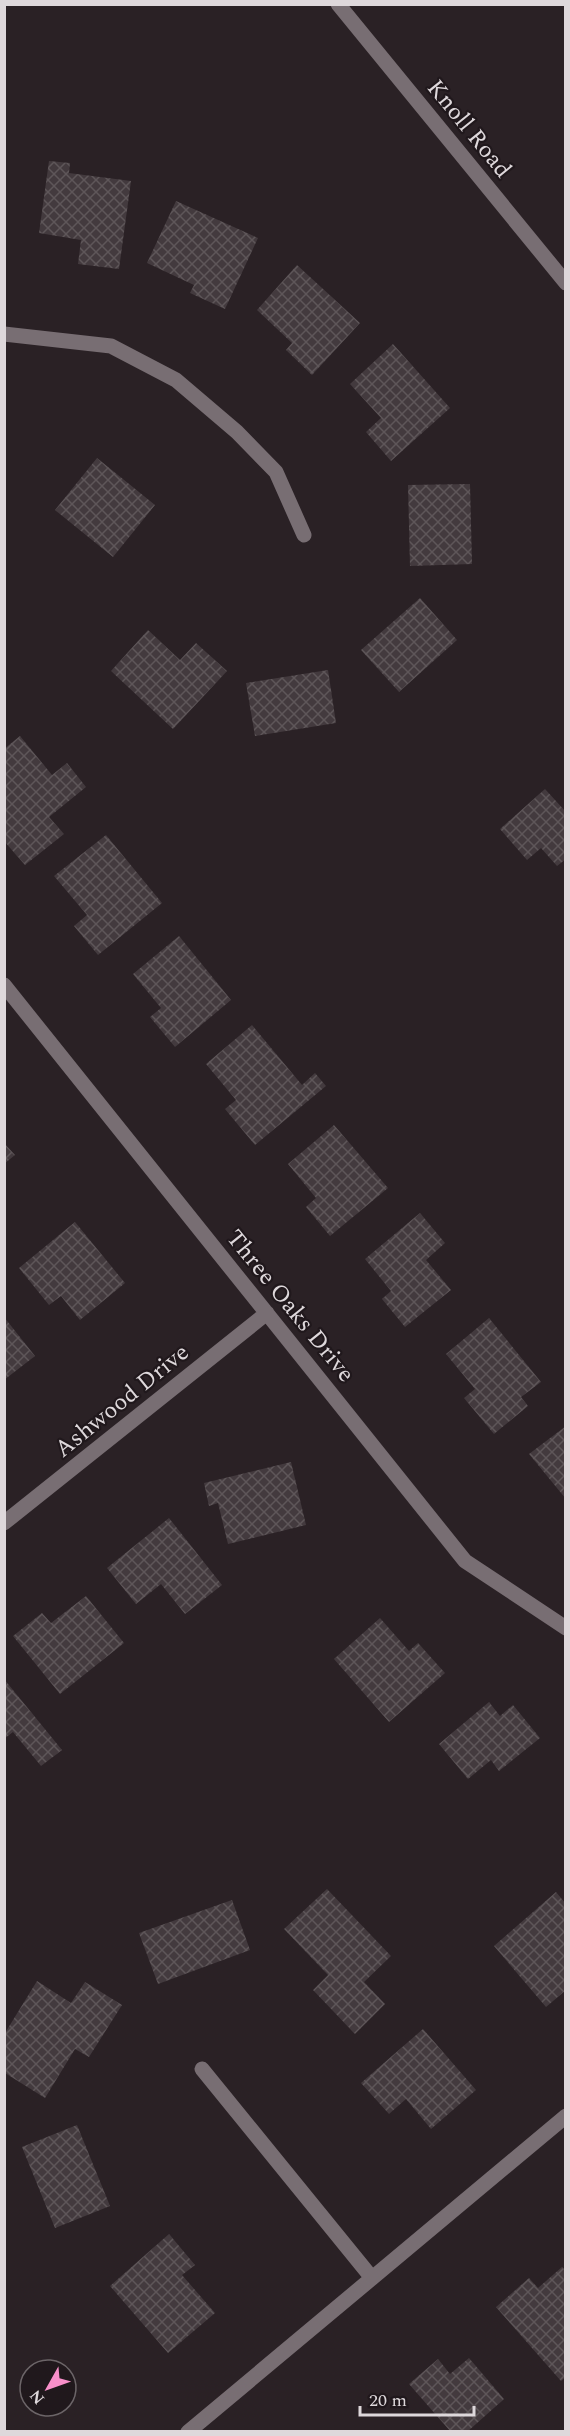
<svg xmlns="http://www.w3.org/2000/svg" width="570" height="2436" font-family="Spectral,serif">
  <defs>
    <pattern id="building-cross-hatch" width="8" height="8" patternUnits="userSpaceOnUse" patternTransform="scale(1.5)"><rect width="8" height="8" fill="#433a3e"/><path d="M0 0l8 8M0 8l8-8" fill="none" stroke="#5e5659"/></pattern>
  </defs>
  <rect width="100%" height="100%" fill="#2a2125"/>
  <!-- building -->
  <path fill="url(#building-cross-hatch)" d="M49,161L70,163L69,173L131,181L119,269L78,264L81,240L39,233Z
    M176,201L258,238L225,309L190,293L194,285L147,263Z
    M297,265L360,323L312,375L286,350L292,343L257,310Z
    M393,344L450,408L391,461L366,432L381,418L350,384Z
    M97,458L155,505L113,557L55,510Z
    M470,484L472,564L410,566L408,485Z
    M420,598L457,640L399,692L361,650Z
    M148,630L180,660L196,643L227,671L173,729L111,671Z
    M328,670L336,723L255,736L246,683Z
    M20,736L52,775L67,763L86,787L49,817L64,834L25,865L4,841V749Z
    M545,789L566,812V859L557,866L541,848L527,860L500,829Z
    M106,835L162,903L98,955L74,926L87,915L54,876Z
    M179,936L231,1000L175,1047L150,1017L161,1008L133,974Z
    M252,1025L302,1085L315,1073L326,1086L255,1145L225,1109L236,1100L206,1064Z
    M334,1125L388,1188L330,1236L306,1207L316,1198L288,1164Z
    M4,1143L15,1155L4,1164Z
    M420,1213L445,1243L426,1260L451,1290L405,1327L382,1299L391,1291L365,1259Z
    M75,1222L125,1283L80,1320L61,1296L49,1305L19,1268Z
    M4,1317L35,1356L4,1380Z
    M489,1318L541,1382L521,1397L528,1406L494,1434L464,1398L475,1389L446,1354Z
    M566,1426V1499L529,1454Z
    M291,1462L306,1525L228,1544L218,1503L209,1506L204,1483Z
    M169,1518L222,1585L185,1614L161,1584L136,1604L107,1568Z
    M86,1596L124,1643L60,1694L13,1636L42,1613L51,1623Z
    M380,1618L409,1651L418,1643L445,1673L389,1722L334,1659Z
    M4,1679L62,1750L41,1766L13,1732L4,1739Z
    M489,1702L500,1716L513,1705L540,1738L499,1771L491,1760L468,1779L439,1744Z
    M327,1889L391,1956L364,1982L385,2004L355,2034L313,1990L328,1975L284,1929Z
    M556,1892L566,1904V1965L564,1967L566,1969V1990L546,2007L494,1946Z
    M232,1900L250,1950L158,1984L139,1933Z
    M37,1981L71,2003L85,1982L122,2005L89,2057L75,2049L45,2098L5,2073V2033Z
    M423,2029L476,2090L431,2129L406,2099L389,2114L361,2083Z
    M77,2125L110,2206L55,2228L22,2147Z
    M169,2234L195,2265L182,2275L215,2313L168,2353L110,2286Z
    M562,2267L566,2271V2377L561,2381L496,2307L529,2278L538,2288Z
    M469,2358L504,2399L467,2432H451L409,2384L438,2359L450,2374Z"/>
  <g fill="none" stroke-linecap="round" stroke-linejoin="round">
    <!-- minor -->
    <path stroke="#786e73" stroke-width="15" d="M338,4L566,283
      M4,334L111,346L176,380L237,432L276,472L304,535
      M4,985L465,1561L566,1628
      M4,1523L267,1313
      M202,2069L372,2278
      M188,2432L566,2116"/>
  </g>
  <g text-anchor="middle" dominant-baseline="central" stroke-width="4.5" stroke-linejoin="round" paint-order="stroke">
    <!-- street labels -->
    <g font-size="24" fill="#ded8db" stroke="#20181c">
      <text transform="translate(469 129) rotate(51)">Knoll Road</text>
      <text transform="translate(290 1306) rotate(51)">Three Oaks Drive</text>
      <text transform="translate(122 1401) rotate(-39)">Ashwood Drive</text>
    </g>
  </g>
  <!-- border -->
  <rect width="570" height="2436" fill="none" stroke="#ded8db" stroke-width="12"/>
  <!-- north arrow -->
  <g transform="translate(48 2388) rotate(230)"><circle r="28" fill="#20181c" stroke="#6c6568" stroke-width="1.5"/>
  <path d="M0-4.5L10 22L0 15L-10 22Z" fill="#f98fca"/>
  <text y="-9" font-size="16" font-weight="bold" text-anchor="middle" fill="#ded8db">N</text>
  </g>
  <!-- scale -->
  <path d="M360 2406v9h114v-9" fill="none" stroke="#ded8db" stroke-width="3"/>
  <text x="369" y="2406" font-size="18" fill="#ded8db" stroke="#20181c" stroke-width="4.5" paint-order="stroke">20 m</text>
</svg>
